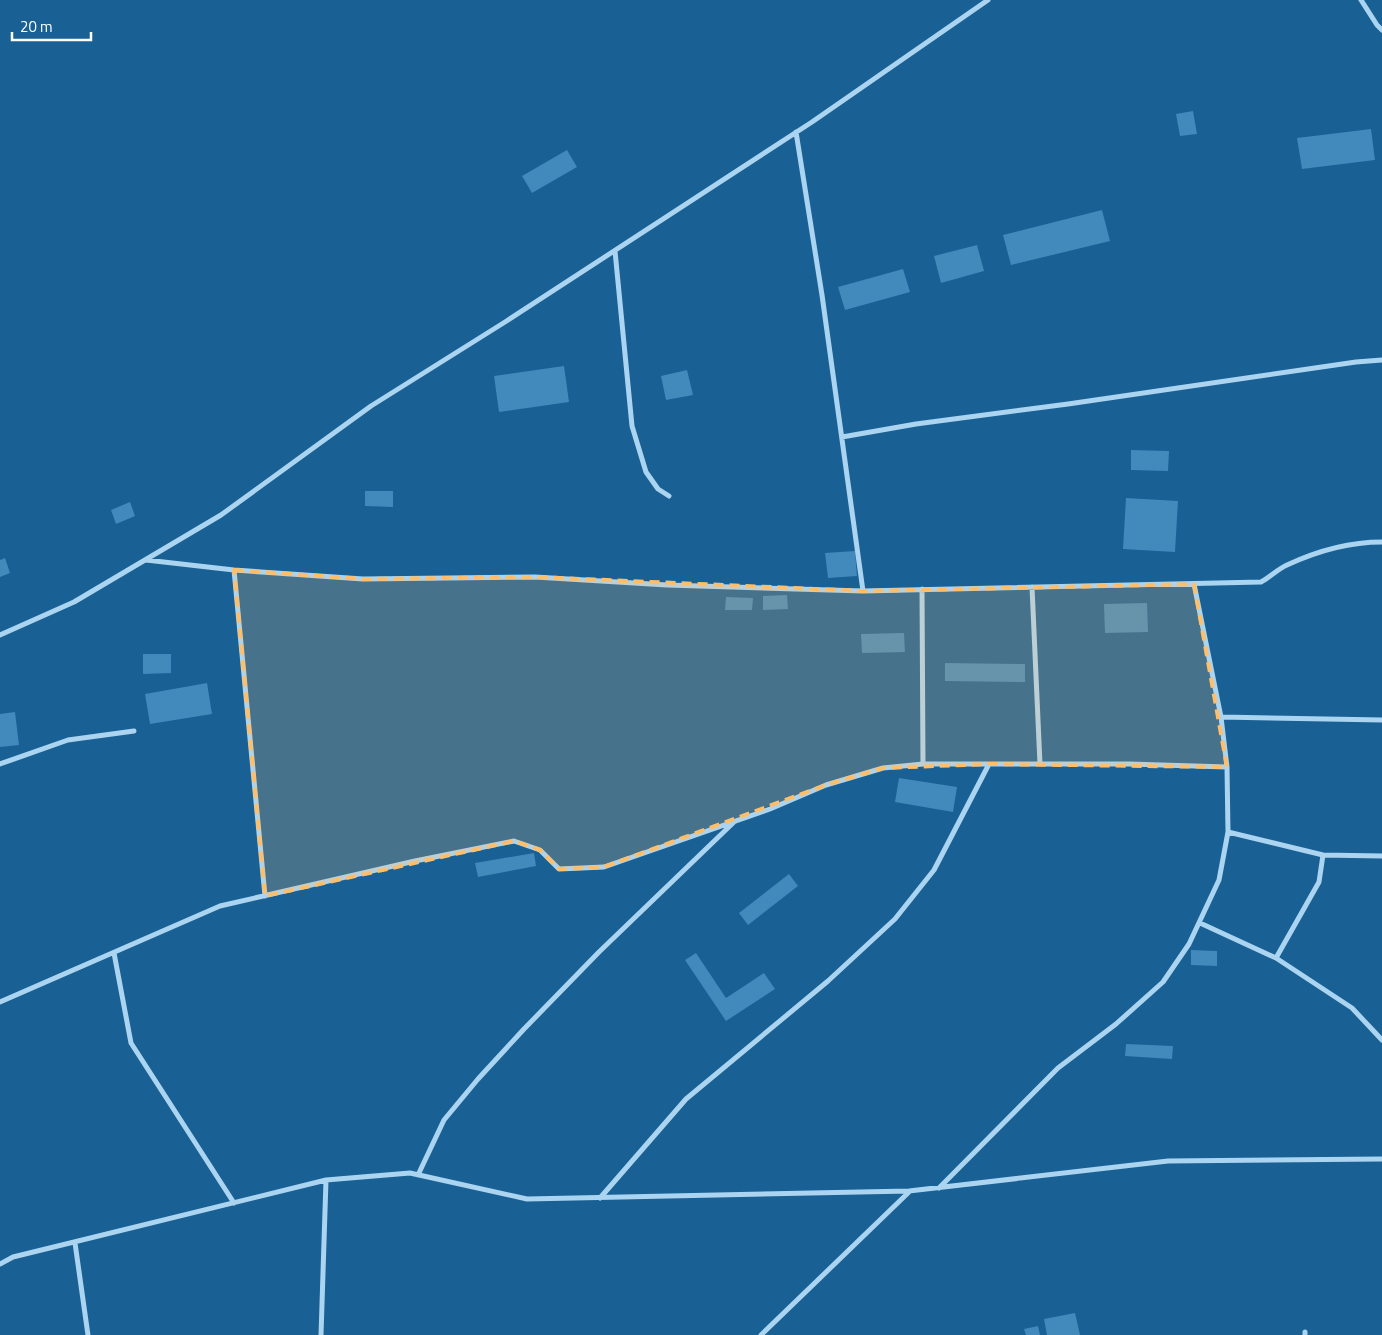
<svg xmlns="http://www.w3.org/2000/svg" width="1382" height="1335" font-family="'Titillium Web',sans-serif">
  <rect width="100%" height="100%" fill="#196095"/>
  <!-- building -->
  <path fill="#4289bc" d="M1193,111L1197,134L1180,136L1176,114Z
    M1371,129L1375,160L1302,169L1297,138Z
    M567,150L577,167L532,193L522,176Z
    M1102,210L1110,241L1011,265L1003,235Z
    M977,245L984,271L941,283L934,256Z
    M903,269L910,292L845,310L838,287Z
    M564,366L569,402L499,412L494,376Z
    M687,370L693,395L666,400L661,376Z
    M1131,450L1169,451L1168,471L1131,470Z
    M365,491H393V507L365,506Z
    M1126,498L1178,501L1175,552L1123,549Z
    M130,502L135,516L116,524L111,510Z
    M855,551L857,576L828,578L825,553Z
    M5,558L10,573L0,577V560Z
    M787,595L788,609L763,610V596Z
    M726,597L753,598L752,610H725Z
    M1147,603L1148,632L1105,633L1104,604Z
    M904,633L905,652L862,653L861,634Z
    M143,654H171V673L143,674Z
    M945,663L1025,664V682L945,681Z
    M207,683L212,714L150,724L145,694Z
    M15,712L19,745L0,747V714Z
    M899,778L957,787L953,812L895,802Z
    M534,853L536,866L478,877L475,863Z
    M789,874L798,886L748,925L739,913Z
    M1191,950L1217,951V966L1191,965Z
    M696,953L726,998L764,973L775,989L726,1021L685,960Z
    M1126,1044L1173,1046L1172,1059L1125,1056Z
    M1075,1313L1080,1335H1047L1044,1319Z
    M1038,1326L1040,1335H1026L1024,1329Z"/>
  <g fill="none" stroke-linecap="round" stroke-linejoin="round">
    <!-- street -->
    <path stroke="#abd4f0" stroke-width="5" d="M1361,0L1377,25L1382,30
      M796,132L822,295L863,591
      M615,251L632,426L646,472L658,489L669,496
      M842,437L916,424L1068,404L1356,362L1382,360
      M146,560L234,570L363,579L535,577L667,585L863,591L1261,582C1270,577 1278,569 1287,565C1317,551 1349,542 1382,542
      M234,570L265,896
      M1032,587L1040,764
      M922,589L923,764
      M0,635L74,602L221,515L371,406L505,322L812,122L988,0
      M1221,717L1382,720
      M0,764L68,740L134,731
      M1228,832L1323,855L1382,856
      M1200,923L1276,958L1352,1008L1382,1040
      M114,953L131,1043L234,1203
      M1276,958L1319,882L1323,855
      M0,1002L220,906L415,861L514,841L540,850L559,869L604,867L770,809L826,785L883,768L923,764H1129L1227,767
      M418,1175L444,1120L478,1079L524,1029L599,952L734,822
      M939,1188L1058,1068L1116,1024L1163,982L1189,944L1219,880L1228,832L1227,767L1221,717L1194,584
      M600,1198L686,1099L828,981L895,919L934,870L989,764
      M75,1243L88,1335
      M0,1264L13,1257L326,1180L410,1173L527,1199L909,1191L1168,1161L1382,1159
      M321,1335L326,1180
      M761,1335L909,1192
      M1305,1335V1332"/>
  </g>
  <!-- marked area -->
  <path fill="#ffbf6a" fill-opacity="0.2" stroke="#ffbf6a" stroke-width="4" stroke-dasharray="10 6" stroke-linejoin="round" d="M234,570L363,579L535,577L863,591L1194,584L1227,767L989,764L883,768L826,785L604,867L559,869L540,850L514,841L265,896Z"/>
  <!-- scale -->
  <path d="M12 32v8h79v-8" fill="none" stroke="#ffffff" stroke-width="2.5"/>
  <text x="20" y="32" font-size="15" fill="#ffffff" stroke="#196095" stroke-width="4" paint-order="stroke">20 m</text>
</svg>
